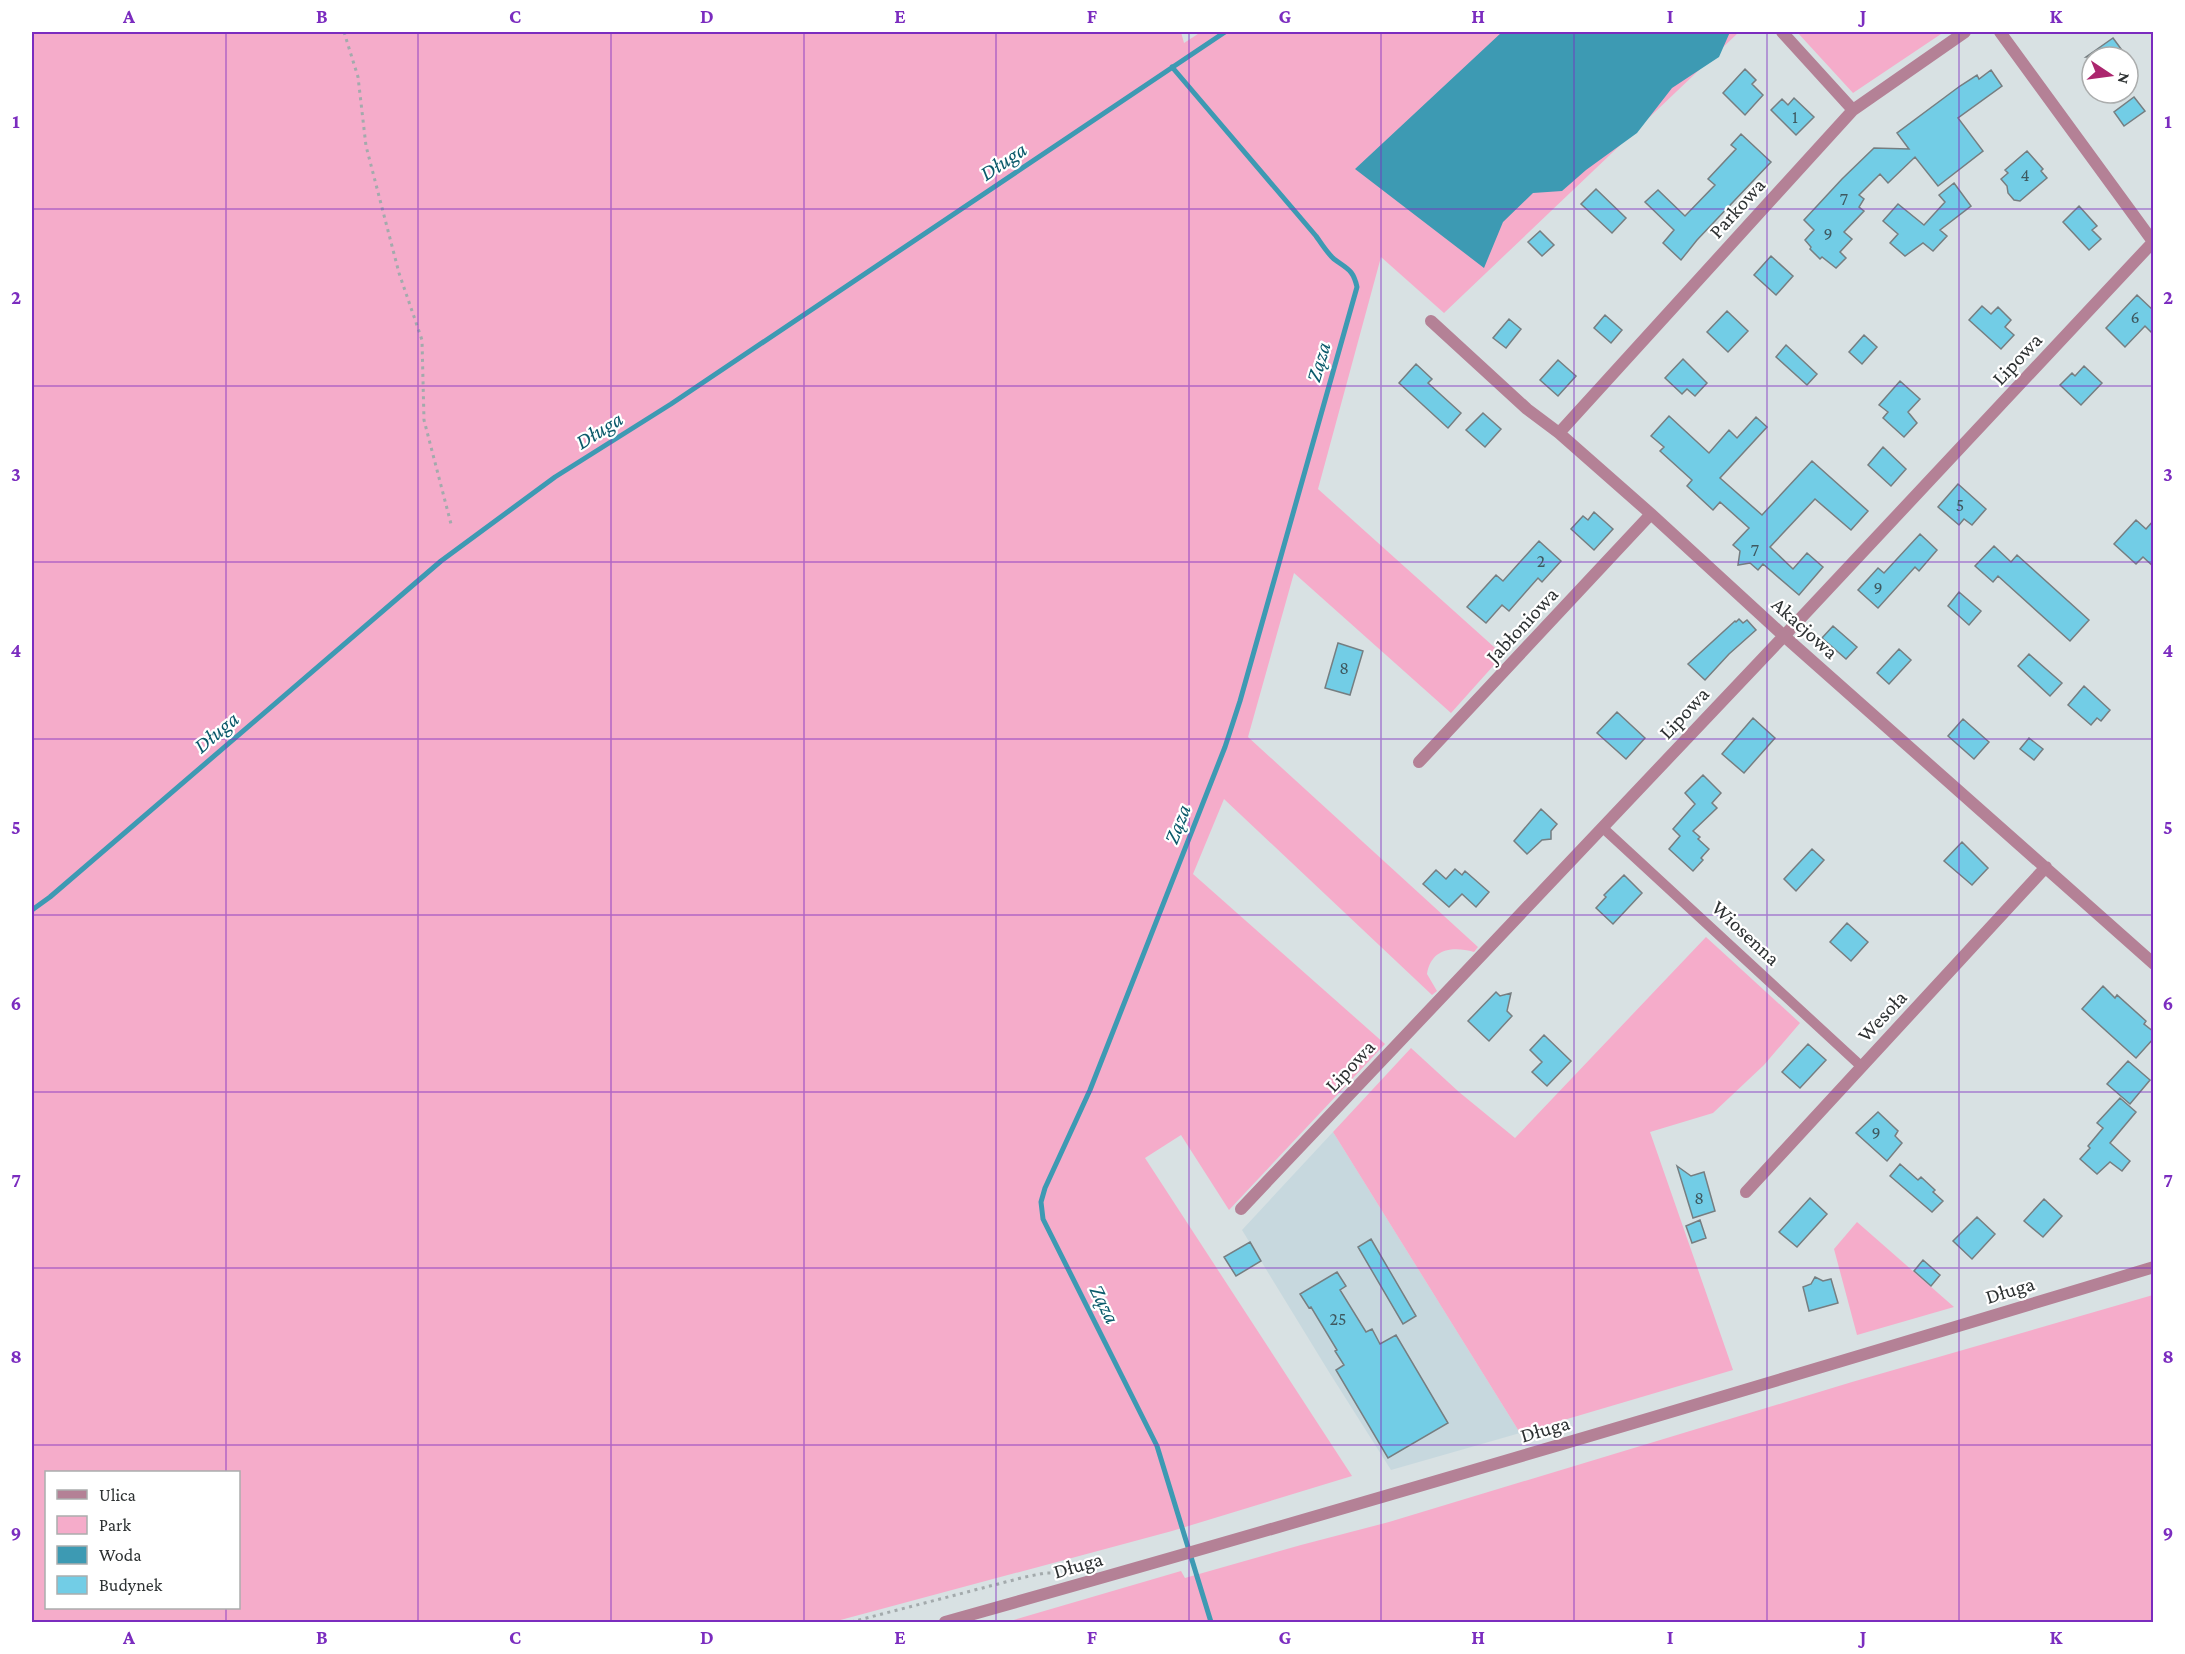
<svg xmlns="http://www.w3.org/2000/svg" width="2185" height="1654" font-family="'Crimson Pro',serif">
  <rect width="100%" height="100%" fill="#d8e1e3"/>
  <!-- built -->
  <path fill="#c7d8de" d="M1333,1132L1520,1433L1391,1470L1329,1372L1242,1230Z"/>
  <!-- green -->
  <path fill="#f5acca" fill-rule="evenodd" d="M32,32H1181L1184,43L1201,32H1739L1444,313L1381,257L1318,489L1503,655L1451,713L1294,573L1248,737L1478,947L1474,952C1452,946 1431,949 1427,974L1437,991L1432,995L1224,799L1193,874L1385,1044L1229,1210L1181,1135L1145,1158L1352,1476L1172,1531L833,1622H32ZM46,1472H238V1608H46Z
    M1797,32H1944L1853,93Z
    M1706,937L1800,1023L1764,1065L1713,1113L1650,1132L1733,1370L1520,1433L1333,1132L1411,1048L1459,1092L1515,1138Z
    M1857,1222L1954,1307L1857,1335L1834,1249Z
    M2153,1295V1622H1007L1181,1571L1185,1578L1301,1545L1389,1522L1852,1382Z"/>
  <!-- water -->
  <path fill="#3d9ab3" d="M1502,32H1730L1719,57L1672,88L1637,133L1586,170L1562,191L1533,193L1503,222L1484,268L1355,169Z"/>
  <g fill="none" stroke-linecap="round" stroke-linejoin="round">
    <!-- stream -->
    <path stroke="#3d9ab3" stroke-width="5" d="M1172,67L1316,236C1321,243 1327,253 1334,259C1347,269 1353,269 1357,287L1240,701L1225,747L1090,1090L1045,1188L1041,1202L1043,1219L1157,1446L1211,1622
      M32,910L50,897L441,561L555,477L671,404L1225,32"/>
  </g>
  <!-- building -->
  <path fill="#72cde6" stroke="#767e81" stroke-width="1.5" d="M2113,38L2127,57H2086Z
    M1745,69L1756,80L1752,84L1763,95L1745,115L1723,93Z
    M1991,70L2002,86L1958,118L1983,151L1938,186L1915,157L1888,183L1880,174L1859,195L1864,199L1859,207L1864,211L1844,232L1852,239L1840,252L1846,258L1836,268L1822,257L1820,259L1810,249L1811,247L1805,240L1814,230L1804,220L1842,179L1874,148L1909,149L1897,133L1960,86L1977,75L1979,79Z
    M2134,97L2145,111L2124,126L2114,112Z
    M1794,98L1814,117L1796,135L1771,110L1782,99L1788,105Z
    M1741,134L1771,162L1697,240L1681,260L1663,243L1674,230L1645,202L1658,190L1685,216L1715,185L1708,179L1736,149L1731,145Z
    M2027,151L2043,169L2041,171L2047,178L2020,201L2014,200L2008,193L2007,186L2001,179L2008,173L2005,170Z
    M1954,183L1971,206L1940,230L1947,236L1933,251L1923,243L1905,256L1890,243L1898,234L1883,221L1898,204L1924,225L1945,202L1939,195Z
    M1596,189L1626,218L1612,233L1581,204Z
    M2079,206L2097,226L2092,230L2101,239L2089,250L2063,222Z
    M1540,231L1554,245L1542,256L1528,242Z
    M1771,256L1793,276L1776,295L1754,275Z
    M2137,295L2154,311V335L2145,326L2125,347L2106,328Z
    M1982,306L1991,314L1998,307L2011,320L2005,327L2014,335L2001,349L1969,320Z
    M1727,311L1748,331L1728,352L1707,332Z
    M1605,315L1622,330L1611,343L1594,328Z
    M1509,319L1521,329L1506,348L1493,338Z
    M1864,335L1877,347L1862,364L1849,352Z
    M1786,345L1817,374L1807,385L1776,357Z
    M1683,359L1707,383L1695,396L1687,389L1682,394L1665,378Z
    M1558,360L1576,376L1558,396L1540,380Z
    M1416,364L1432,379L1428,383L1461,413L1448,428L1399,383Z
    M2084,366L2102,383L2081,405L2060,385L2072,373L2075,376Z
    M1900,381L1920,399L1908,412L1917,423L1904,437L1883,418L1888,412L1879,405Z
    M1483,413L1501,429L1485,447L1466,430Z
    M1669,416L1709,453L1729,430L1737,438L1756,417L1767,427L1720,478L1762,515L1812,461L1868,511L1851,530L1815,499L1770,547L1793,569L1807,553L1823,567L1799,595L1763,564L1758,570L1750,563L1738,565L1740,551L1733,545L1749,528L1720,502L1713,510L1687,486L1692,480L1660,451L1664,447L1651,436Z
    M1883,447L1906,469L1891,486L1868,465Z
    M1958,484L1986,509L1972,525L1964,519L1959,525L1938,507Z
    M1594,512L1613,529L1594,550L1571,529L1583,516L1588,520Z
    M2136,520L2146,529L2154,520V567L2143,557L2136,564L2114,544Z
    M1920,534L1937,550L1919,571L1915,567L1878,608L1858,590L1878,568L1884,573Z
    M1539,541L1561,561L1542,582L1538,578L1509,611L1502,605L1486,623L1467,607L1496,575L1503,581Z
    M1994,546L2011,562L2017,555L2089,620L2070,641L1998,576L1993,582L1975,566Z
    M1959,592L1981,611L1969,625L1948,606Z
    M1739,619L1743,623L1747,620L1756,630L1729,654L1705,680L1688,664L1735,621L1736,622Z
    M1833,626L1857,647L1846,659L1822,638Z
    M1338,643L1363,651L1350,695L1325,688Z
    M1899,649L1911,660L1889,684L1877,673Z
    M2029,654L2062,683L2050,696L2018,666Z
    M2084,686L2110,710L2101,721L2097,718L2091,725L2068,705Z
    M1617,712L1645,738L1626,759L1597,733Z
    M1753,718L1775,738L1744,773L1722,754Z
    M1963,719L1989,742L1974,759L1948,736Z
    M2029,738L2043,749L2034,760L2020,749Z
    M1703,775L1721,793L1712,803L1717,808L1693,831L1700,837L1698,839L1709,849L1701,858L1703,860L1693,871L1669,849L1680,836L1673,829L1695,804L1685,793Z
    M1541,809L1557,824L1551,831V839L1542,840L1527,854L1514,841Z
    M1962,842L1988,868L1972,885L1944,861Z
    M1812,849L1824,860L1796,891L1784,879Z
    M1455,869L1462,875L1465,871L1489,892L1476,907L1462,894L1449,907L1423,884L1436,870L1446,879Z
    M1624,875L1642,893L1613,924L1596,908L1606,897L1604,895Z
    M1847,923L1868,942L1851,961L1830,942Z
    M2103,986L2115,998L2117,995L2146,1021L2144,1024L2154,1032V1038L2136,1058L2082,1009Z
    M1496,992L1500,996L1511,993L1507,1011L1512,1016L1489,1041L1468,1021Z
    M1544,1035L1571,1061L1547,1086L1532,1072L1542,1062L1530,1050Z
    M1808,1044L1826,1060L1800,1088L1782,1072Z
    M2128,1061L2150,1080L2130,1104L2107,1084Z
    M2120,1098L2136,1112L2110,1143L2130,1161L2122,1171L2110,1162L2097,1174L2080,1159L2090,1148L2088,1146L2103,1128L2097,1123Z
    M1878,1112L1898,1131L1895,1136L1902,1143L1887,1161L1856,1133Z
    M1900,1164L1918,1180L1921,1177L1935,1190L1933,1192L1943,1201L1932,1212L1890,1176Z
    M1677,1166L1691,1176L1704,1172L1715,1211L1693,1218Z
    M1810,1198L1827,1214L1797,1247L1779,1232Z
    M2044,1199L2062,1216L2043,1237L2024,1221Z
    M1977,1217L1995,1234L1972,1259L1953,1241Z
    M1700,1220L1706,1238L1692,1243L1686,1226Z
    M1371,1239L1416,1316L1403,1324L1358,1247Z
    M1250,1242L1261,1261L1236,1276L1224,1257Z
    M1923,1260L1940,1275L1931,1286L1914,1271Z
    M1337,1272L1346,1286L1340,1290L1366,1332L1372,1329L1380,1344L1396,1335L1448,1423L1388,1458L1336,1370L1344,1365L1335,1351L1337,1350L1311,1307L1309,1308L1300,1294Z
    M1815,1277L1823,1281L1831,1279L1838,1303L1809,1311L1803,1287L1811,1284Z"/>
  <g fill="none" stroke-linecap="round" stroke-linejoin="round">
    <!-- path -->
    <path stroke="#a3aaac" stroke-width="3" stroke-dasharray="3 4.5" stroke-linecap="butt" d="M344,32L358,77L366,146L399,273L422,340L424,420L451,524
      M851,1622L1025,1577L1045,1573H1058"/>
    <!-- service -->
    <path stroke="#b48196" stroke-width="10" d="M1603,828L1862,1067"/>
    <!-- minor -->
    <path stroke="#b48196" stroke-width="12" d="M1782,32L1853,110
      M2000,32L2154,243
      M1431,321L1527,409L1559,433L1651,514L1784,636L2154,964
      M1559,433L1853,110L1965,32
      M1419,762L1651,514
      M1746,1192L2046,867
      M1241,1209L1784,636L2153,242"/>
    <!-- tertiary -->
    <path stroke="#b48196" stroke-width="12" d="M945,1622C1349,1509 1751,1389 2154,1267"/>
  </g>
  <!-- grid -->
  <path fill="none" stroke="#7b2cbf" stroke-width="1.5" stroke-opacity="0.55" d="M226,32V1472M418,32V1622M611,32V1622M804,32V1622M996,32V1622M1189,32V1622M1381,32V1622M1574,32V1622M1767,32V1622M1959,32V1622M32,209H2154M32,386H2154M32,562H2154M32,739H2154M32,915H2154M32,1092H2154M32,1268H2154M32,1445H2154M226,1608V1622"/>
  <g text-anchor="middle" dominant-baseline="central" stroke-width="4.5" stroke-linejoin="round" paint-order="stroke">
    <!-- number labels -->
    <g font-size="18" fill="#3f5960">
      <text x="1795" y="117">1</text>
      <text x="2025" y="175">4</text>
      <text x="1844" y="199">7</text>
      <text x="1828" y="234">9</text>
      <text x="2135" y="317">6</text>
      <text x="1960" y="505">5</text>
      <text x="1755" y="550">7</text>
      <text x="1541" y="561">2</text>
      <text x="1878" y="588">9</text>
      <text x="1344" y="668">8</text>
      <text x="1876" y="1133">9</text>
      <text x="1699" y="1198">8</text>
      <text x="1338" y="1319">25</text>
    </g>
    <!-- street labels -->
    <g font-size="21" fill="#2e3233" stroke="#fff">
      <text transform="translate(1737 208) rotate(-48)">Parkowa</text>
      <text transform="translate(2017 359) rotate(-47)">Lipowa</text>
      <text transform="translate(1522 625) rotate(-47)">Jabłoniowa</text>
      <text transform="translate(1805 628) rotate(42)">Akacjowa</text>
      <text transform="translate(1684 713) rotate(-47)">Lipowa</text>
      <text transform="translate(1746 933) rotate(43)">Wiosenna</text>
      <text transform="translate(1882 1016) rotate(-47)">Wesoła</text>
      <text transform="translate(1350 1066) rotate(-47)">Lipowa</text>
      <text transform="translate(2010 1290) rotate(-17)">Długa</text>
      <text transform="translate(1545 1429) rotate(-16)">Długa</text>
      <text transform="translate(1078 1565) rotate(-16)">Długa</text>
    </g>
    <!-- water labels -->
    <g font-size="22" font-style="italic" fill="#0b5a6b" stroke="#fff">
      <text transform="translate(1003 161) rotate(-34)">Długa</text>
      <text transform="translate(1318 362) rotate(-74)">Ząza</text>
      <text transform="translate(599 430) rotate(-32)">Długa</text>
      <text transform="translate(216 732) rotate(-40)">Długa</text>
      <text transform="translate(1177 824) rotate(-69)">Ząza</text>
      <text transform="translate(1105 1304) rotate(63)">Ząza</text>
    </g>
  </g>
  <!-- border -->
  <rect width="2185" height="1654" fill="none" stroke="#ffffff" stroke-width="66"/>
  <!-- legend -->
  <rect x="45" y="1471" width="195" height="138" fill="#ffffff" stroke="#abadad" stroke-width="1.5"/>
  <rect x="57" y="1490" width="30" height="9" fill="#b48196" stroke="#abadad" stroke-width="1.5"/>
  <text x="99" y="1501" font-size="18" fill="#2e3233">Ulica</text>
  <rect x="57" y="1516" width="30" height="18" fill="#f5acca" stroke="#abadad" stroke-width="1.5"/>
  <text x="99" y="1531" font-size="18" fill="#2e3233">Park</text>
  <rect x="57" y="1546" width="30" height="18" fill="#3d9ab3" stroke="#abadad" stroke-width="1.5"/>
  <text x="99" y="1561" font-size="18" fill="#2e3233">Woda</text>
  <rect x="57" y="1576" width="30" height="18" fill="#72cde6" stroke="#abadad" stroke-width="1.5"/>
  <text x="99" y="1591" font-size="18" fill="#2e3233">Budynek</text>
  <!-- north arrow -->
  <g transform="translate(2110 75) rotate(103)"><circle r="28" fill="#ffffff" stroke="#abadad" stroke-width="1.5"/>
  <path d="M0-4.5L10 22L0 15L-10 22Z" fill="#ac266e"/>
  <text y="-9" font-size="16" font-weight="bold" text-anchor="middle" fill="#2e3233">N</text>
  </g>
  <rect x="33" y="33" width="2119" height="1588" fill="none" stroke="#7b2cbf" stroke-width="2"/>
  <g font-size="20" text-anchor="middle" font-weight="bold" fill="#7b2cbf">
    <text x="129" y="23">A</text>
    <text x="322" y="23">B</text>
    <text x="515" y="23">C</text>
    <text x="707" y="23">D</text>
    <text x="900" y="23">E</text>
    <text x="1092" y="23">F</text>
    <text x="1285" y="23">G</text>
    <text x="1478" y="23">H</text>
    <text x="1670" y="23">I</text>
    <text x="1863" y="23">J</text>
    <text x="2056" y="23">K</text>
    <text x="16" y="128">1</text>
    <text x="2168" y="128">1</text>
    <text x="16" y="304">2</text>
    <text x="2168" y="304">2</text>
    <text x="16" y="481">3</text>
    <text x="2168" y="481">3</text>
    <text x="16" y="657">4</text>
    <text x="2168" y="657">4</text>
    <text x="16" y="834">5</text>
    <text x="2168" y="834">5</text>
    <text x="16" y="1010">6</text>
    <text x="2168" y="1010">6</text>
    <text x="16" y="1187">7</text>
    <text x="2168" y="1187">7</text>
    <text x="16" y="1363">8</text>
    <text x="2168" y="1363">8</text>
    <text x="16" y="1540">9</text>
    <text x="2168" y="1540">9</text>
    <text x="129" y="1644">A</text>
    <text x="322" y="1644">B</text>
    <text x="515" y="1644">C</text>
    <text x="707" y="1644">D</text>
    <text x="900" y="1644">E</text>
    <text x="1092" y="1644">F</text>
    <text x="1285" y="1644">G</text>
    <text x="1478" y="1644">H</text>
    <text x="1670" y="1644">I</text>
    <text x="1863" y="1644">J</text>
    <text x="2056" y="1644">K</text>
  </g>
</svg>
